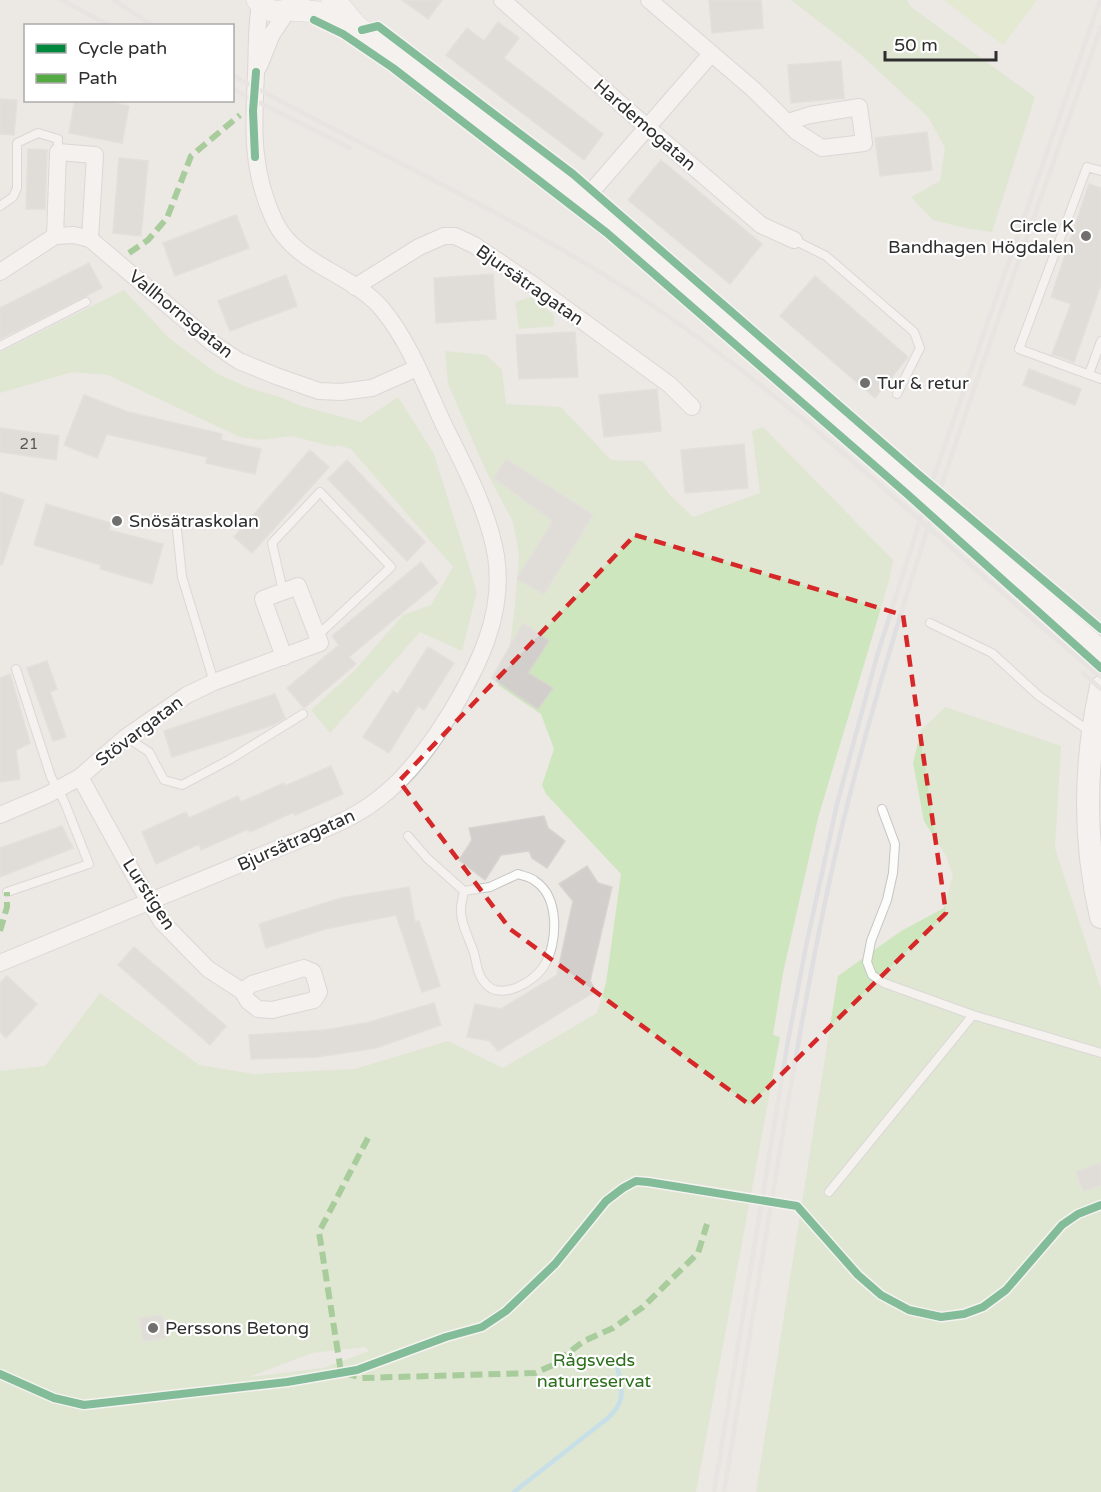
<svg xmlns="http://www.w3.org/2000/svg" width="1101" height="1492" font-family="'Varela Round',sans-serif">
  <rect width="100%" height="100%" fill="#ece8e4"/>
  <!-- green -->
  <path fill="#cee6be" fill-rule="evenodd" d="M791,0H907L911,7L1035,97L992,232L965,228L933,220L911,197L940,181L945,148L928,117L858,52Z
    M124,290L170,339L218,374L249,388L280,397L301,406L361,422L398,397L434,454L477,592L462,651L420,632L330,733L311,710L354,671L403,615L431,605L453,567L351,449L338,445L334,447L292,436L260,440L240,437L108,375L72,372L0,393V352Z
    M531,297L554,315V326L519,329L515,302Z
    M445,351L486,355L502,370L506,404L561,407L611,460L643,461L669,494L693,517L760,493L752,431L763,427L893,560L889,581L818,818L783,973L773,1035L780,1037L696,1492H0V1377L39,1388L0,1370V1071L45,1066L100,993L199,1065L254,1074L355,1069L448,1041L503,1068L597,1013L606,983L621,874L546,794L542,785L554,749L541,714L498,685L508,659L515,606L519,555L513,522L486,471L448,384ZM365,1347L369,1351L323,1368L249,1377L312,1353Z
    M945,707L1061,746L1055,848L1101,989V1492H756L838,976L901,931L944,908L953,875L946,856L924,821L913,763L921,730Z"/>
  <!-- pitch -->
  <path fill="#d9eabb" d="M944,0H1037L1003,45Z"/>
  <g fill="none" stroke-linecap="round" stroke-linejoin="round">
    <!-- stream -->
    <path stroke="#99d6ec" stroke-width="4.5" d="M514,1492L608,1418C628,1399 621,1389 617,1364"/>
  </g>
  <!-- building -->
  <path fill="#d1cecb" stroke="#d7d4d0" stroke-width="1.5" d="M402,0H442L428,19Z
    M709,0H761L763,28L712,33Z
    M498,22L519,38L504,58L603,134L584,160L446,55L467,28L484,41Z
    M841,61L844,98L791,103L788,65Z
    M0,99L17,100L14,135L0,134Z
    M75,100H102L129,106L122,143L69,133Z
    M927,132L932,170L880,176L875,138Z
    M28,149L47,150L45,209H26Z
    M119,158L148,161L141,236L113,233Z
    M661,160L762,244L730,284L628,200Z
    M1089,184L1101,188V285L1074,362L1052,354L1071,304L1051,297Z
    M236,215L249,248L175,276L163,243Z
    M89,263L102,288L0,339V308Z
    M493,274L496,319L436,323L434,278Z
    M286,275L297,306L230,331L218,301Z
    M815,276L908,357L875,398L780,316Z
    M575,332L578,377L519,379L516,335Z
    M1029,369L1081,389L1075,405L1023,385Z
    M657,389L661,431L604,437L599,395Z
    M84,395L128,412L222,434L221,440L261,449L255,474L206,463L207,457L107,434L97,458L64,445Z
    M0,428L59,436L56,460L0,452Z
    M744,444L748,488L685,493L681,450Z
    M310,450L329,467L252,553L234,537Z
    M506,459L593,515L544,594L517,579L553,521L494,478Z
    M347,460L425,542L407,561L328,479Z
    M0,492L24,500L2,565H0Z
    M46,504L111,523L109,530L163,544L152,584L100,569L101,565L34,545Z
    M421,562L438,583L349,657L356,664L304,708L287,688L339,645L332,636Z
    M523,623L549,641L528,673L553,688L538,709L492,678Z
    M428,647L454,663L424,710L418,706L389,753L363,737L393,691L398,694Z
    M47,661L57,689L50,692L66,737L53,741L27,668Z
    M10,674L30,743L16,750L20,779L0,782V678Z
    M275,694L285,718L273,725L172,757L164,731Z
    M331,766L343,794L295,815L294,812L250,832L248,829L201,850L199,844L156,864L142,832L186,812L189,818L238,796L241,802L284,783L285,786Z
    M544,816L548,828L565,841L547,868L532,858L529,851L501,855L485,880L459,860L472,840L469,828Z
    M62,826L73,848L0,877V848Z
    M587,866L598,883L612,887L590,981L596,991L498,1051L490,1041L467,1037L475,1004L501,1009L557,975L573,901L559,884Z
    M409,887L415,922L419,921L440,986L422,992L396,915L325,929L266,948L259,924L341,898Z
    M134,947L226,1026L210,1045L118,965Z
    M7,976L37,1004L6,1038L0,1032V983Z
    M434,1003L441,1025L376,1048L317,1057L251,1059L249,1035L325,1030L366,1023Z
    M1101,1163V1185L1083,1191L1076,1172Z
    M162,1315L166,1338L143,1341L140,1318Z"/>
  <g fill="none" stroke-linecap="round" stroke-linejoin="round">
    <defs>
      <path id="service" d="M1101,171L1087,167L1019,349L1101,379
        M0,206L13,197L17,188V143L38,133L58,139V152
        M794,240L826,256L914,332L920,348L897,394
        M0,346L86,302
        M1089,374L1101,341
        M176,520L182,577L214,682
        M283,591L272,543L320,492L391,567L317,636
        M930,623L992,653L1039,696L1092,733
        M126,737L149,752L164,780L182,785L229,760L303,714
        M882,809L895,844L893,873L887,900L871,941L867,962L872,975L884,983L973,1015L1101,1053
        M408,836L427,858L464,891L490,887L518,874C523,876 531,877 535,881C560,897 558,944 544,966C534,982 500,1002 485,983C477,974 477,964 474,953C470,940 460,923 461,909C461,903 463,897 464,891
        M7,892L89,864L64,801L51,777L16,669
        M829,1192L973,1015"/>
      <path id="minor" d="M502,0L647,127L761,225L794,240
        M649,0L753,89L797,132L822,148L864,143L859,107L810,115L788,122
        M259,66L272,34L288,10
        M585,199L711,54
        M55,236L58,152L95,155L90,239
        M0,272L55,236L74,235L90,239L211,342L239,361L276,376L319,391L341,392L372,388L417,368
        M355,287L419,247L444,236H455L474,245L532,284L670,385L692,407
        M80,777L139,884L162,922L208,969L242,991L248,1001L258,1009L272,1010L314,1000L319,992L313,972L304,968L252,984L242,991
        M0,815L47,795L80,777L126,737L187,695L214,682L320,643L298,586L263,599L284,657
        M0,963L301,839C327,828 354,818 377,800C408,777 431,745 451,712C479,665 505,613 496,556C488,509 463,464 442,421C425,384 409,342 383,310C354,274 297,266 275,222C251,172 253,128 256,74C257,51 256,28 260,4"/>
      <path id="tertiary" d="M257,0C267,15 288,15 299,0
        M332,0L340,6L356,25L585,199L755,350L912,485
        M288,10L319,12L354,24
        M950,518L1101,651"/>
      <path id="secondary" d="M1101,687C1084,764 1083,839 1101,917"/>
    </defs>
    <!-- service casing -->
    <use href="#service" stroke="#c5c4c5" stroke-width="10"/>
    <!-- minor casing -->
    <use href="#minor" stroke="#c5c4c5" stroke-width="18"/>
    <!-- tertiary casing -->
    <use href="#tertiary" stroke="#c5c4c5" stroke-width="22"/>
    <!-- secondary casing -->
    <use href="#secondary" stroke="#c5c4c5" stroke-width="24"/>
    <!-- service -->
    <use href="#service" stroke="#fcfcfb" stroke-width="8"/>
    <!-- minor -->
    <use href="#minor" stroke="#fcfcfb" stroke-width="16"/>
    <!-- tertiary -->
    <use href="#tertiary" stroke="#fcfcfb" stroke-width="21"/>
    <!-- secondary -->
    <use href="#secondary" stroke="#fcfcfb" stroke-width="22"/>
    <!-- rail -->
    <path stroke="#dfdfe1" stroke-width="4.5" d="M62,0L110,26
      M114,0L153,26
      M232,75C375,154 528,221 662,312C819,420 954,556 1101,677
      M232,89L350,148
      M1083,673L1101,689
      M714,1492L788,1041L806,946L837,804L877,656L933,479L1100,0
      M724,1492C743,1374 762,1256 782,1138C801,1026 820,913 848,802C915,539 1012,283 1101,27"/>
    <defs>
      <path id="tertiary-bridge" d="M912,485L950,518"/>
    </defs>
    <!-- tertiary-bridge casing -->
    <use href="#tertiary-bridge" stroke="#c5c4c5" stroke-width="22" stroke-linecap="butt"/>
    <!-- tertiary-bridge -->
    <use href="#tertiary-bridge" stroke="#fcfcfb" stroke-width="21"/>
    <!-- quiet -->
    <path stroke="#54ab44" stroke-width="6" stroke-dasharray="12 6" stroke-linecap="butt" d="M129,253L148,240L167,218L191,156L240,115
      M0,931L7,907V892
      M368,1138L319,1232L341,1372L362,1378L535,1373L551,1366L584,1341L613,1328L643,1307L698,1253L707,1224"/>
    <defs>
      <path id="cycleway" d="M314,20L343,34L393,68L607,233L906,493L1101,668
        M362,30L378,26L573,174L918,474L1101,629
        M255,157L253,111L256,72
        M0,1374L54,1398L84,1405L287,1382L357,1370L446,1337L482,1327L506,1311L555,1264L606,1201L623,1188L636,1181L648,1182L797,1206L858,1275L881,1295L909,1310L941,1317L964,1314L983,1307L1006,1290L1062,1225L1078,1214L1101,1205"/>
    </defs>
    <!-- cycleway casing -->
    <use href="#cycleway" stroke="#fff" stroke-width="11"/>
    <!-- cycleway -->
    <use href="#cycleway" stroke="#00873e" stroke-width="8"/>
  </g>
  <!-- marked area -->
  <path d="M0 0H1101V1492H0ZM635,535L903,615L946,913L750,1105L510,929L399,781Z" fill="#ece8e4" fill-opacity=".55" fill-rule="evenodd"/>
  <path fill="none" stroke="#d62828" stroke-width="4.5" stroke-dasharray="12 8" stroke-linejoin="round" d="M635,535L903,615L946,913L750,1105L510,929L399,781Z"/>
  <!-- markers -->
  <g fill="#706f6e" stroke="#fff" stroke-width="2">
    <circle cx="1086" cy="236" r="6"/>
    <circle cx="865" cy="383" r="6"/>
    <circle cx="117" cy="521" r="6"/>
    <circle cx="153" cy="1328" r="6"/>
  </g>
  <g text-anchor="middle" dominant-baseline="central" stroke-width="4.5" stroke-linejoin="round" paint-order="stroke">
    <!-- number labels -->
    <g font-size="15" fill="#585857">
      <text x="29" y="444">21</text>
    </g>
    <!-- street labels -->
    <g font-size="18" fill="#2e2e2e" stroke="#fff">
      <text transform="translate(645 125) rotate(41)">Hardemogatan</text>
      <text transform="translate(530 285) rotate(35)">Bjursätragatan</text>
      <text transform="translate(181 314) rotate(39)">Vallhornsgatan</text>
      <text transform="translate(139 731) rotate(-37)">Stövargatan</text>
      <text transform="translate(296 840) rotate(-24)">Bjursätragatan</text>
      <text transform="translate(149 894) rotate(57)">Lurstigen</text>
    </g>
    <!-- poi labels -->
    <g font-size="18" fill="#2e2e2e" stroke="#fff" text-anchor="start">
      <text x="1074" y="226" text-anchor="end">Circle K<tspan x="1074" dy="21">Bandhagen Högdalen</tspan></text>
      <text x="877" y="383">Tur &amp; retur</text>
      <text x="129" y="521">Snösätraskolan</text>
      <text x="165" y="1328">Perssons Betong</text>
    </g>
    <!-- park labels -->
    <g font-size="18" fill="#2c6e1b" stroke="#fff">
      <text x="594" y="1360">Rågsveds<tspan x="594" dy="21">naturreservat</tspan></text>
    </g>
  </g>
  <!-- legend -->
  <rect x="24" y="24" width="210" height="78" fill="#ffffff" stroke="#ababab" stroke-width="1.5"/>
  <rect x="36" y="44" width="30" height="9" fill="#00873e" stroke="#ababab" stroke-width="1.5"/>
  <text x="78" y="54" font-size="18" fill="#2e2e2e">Cycle path</text>
  <rect x="36" y="74" width="30" height="9" fill="#54ab44" stroke="#ababab" stroke-width="1.5"/>
  <text x="78" y="84" font-size="18" fill="#2e2e2e">Path</text>
  <!-- scale -->
  <path d="M885 51v9h111v-9" fill="none" stroke="#2e2e2e" stroke-width="3"/>
  <text x="894" y="51" font-size="18" fill="#2e2e2e" stroke="#ffffff" stroke-width="4.5" paint-order="stroke">50 m</text>
</svg>
